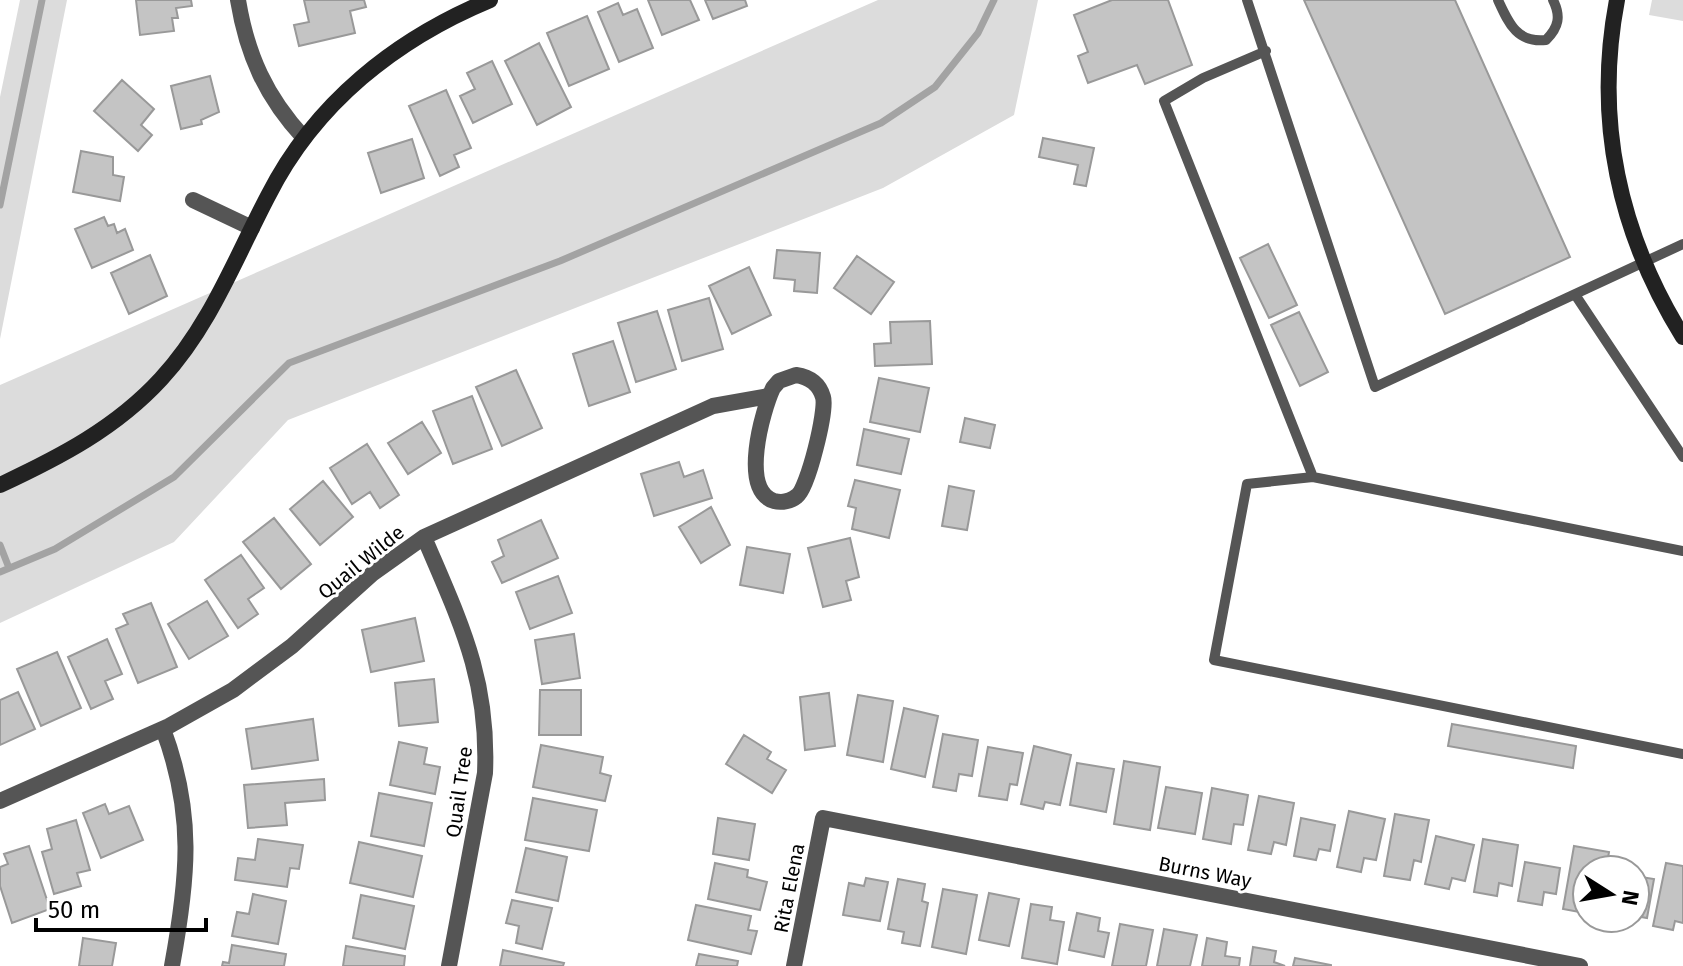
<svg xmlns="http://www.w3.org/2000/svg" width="1683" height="966" font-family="'Fira Sans',sans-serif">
  <rect width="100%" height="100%" fill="#fff"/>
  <!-- green -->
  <path fill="#dcdcdc" d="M20,0H67L0,339V97Z
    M878,0H1038L1014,115L883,188L288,420L174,542L0,623V385Z
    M1652,0H1683V21L1649,15Z"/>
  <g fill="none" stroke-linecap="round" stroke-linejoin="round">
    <!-- stream -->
    <path stroke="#a3a3a3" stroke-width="7" d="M0,205L42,0
      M0,545L9,568
      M0,572L55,549L174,477L289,363L560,261L881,123L935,87L978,33L994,0"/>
  </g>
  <!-- building -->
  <path fill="#c4c4c4" stroke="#999" stroke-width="2" d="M136,0H191L192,6L176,8L178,18H172L174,31L140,35Z
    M304,0H364L366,7L350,11L355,33L299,46L294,25L309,22Z
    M648,0H690L699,20L662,35Z
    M705,0H745L747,6L713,19Z
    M1112,0H1168L1192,65L1145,84L1137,65L1088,83L1078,56L1088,52L1074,15Z
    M1304,0H1455L1570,257L1445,314Z
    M618,3L623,15L637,9L653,48L619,62L598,12Z
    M587,16L609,69L569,86L547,33Z
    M539,43L571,107L537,125L505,61Z
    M492,61L512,104L473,123L460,96L475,89L467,73Z
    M210,76L219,112L201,120L202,124L181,129L171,86Z
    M122,80L154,109L141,125L152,135L138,151L94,111Z
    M446,90L471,148L454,155L459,167L440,176L409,106Z
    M1043,138L1094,148L1086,186L1074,184L1078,165L1039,157Z
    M412,139L424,178L381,193L368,153Z
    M81,151L113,157V175L124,177L120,201L73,192Z
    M104,217L108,226L114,224L117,233L125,229L133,250L92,268L75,229Z
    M1268,244L1297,305L1269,318L1240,258Z
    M777,250L820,253L817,293L794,291L795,280L774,278Z
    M150,255L167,296L129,314L111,273Z
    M857,256L894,282L871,314L834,288Z
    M749,267L771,315L732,334L709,286Z
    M709,298L723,349L682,361L668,310Z
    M657,311L676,369L636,382L618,323Z
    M1299,312L1328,372L1300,386L1271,325Z
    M930,321L932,364L875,366L874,344L891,343L890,322Z
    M613,341L630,392L589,406L573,354Z
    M516,370L542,428L502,446L476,387Z
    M879,378L929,388L920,432L870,422Z
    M472,396L492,449L453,464L433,411Z
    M965,418L995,425L990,448L960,442Z
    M422,422L441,453L408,474L388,443Z
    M864,429L909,439L901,474L857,465Z
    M367,444L399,495L380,508L370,492L352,504L330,468Z
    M679,462L684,477L703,470L712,498L654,516L641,474Z
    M855,480L900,490L889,538L852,529L856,508L848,506Z
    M323,481L353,517L320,545L290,509Z
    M949,486L974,491L967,530L942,526Z
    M711,507L730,545L701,563L679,527Z
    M274,518L311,564L281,589L243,542Z
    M541,520L558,558L502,583L492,562L504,556L498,540Z
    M850,538L859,577L846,581L851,600L823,607L808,548Z
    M747,547L790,554L783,593L740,585Z
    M241,555L264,588L248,599L258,614L238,628L205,580Z
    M558,576L572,613L530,629L516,592Z
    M207,601L228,636L189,659L168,624Z
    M151,603L177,667L138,683L116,629L128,624L123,614Z
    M415,618L424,661L371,672L362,630Z
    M574,634L580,678L542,684L535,640Z
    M107,639L122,674L105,681L113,699L91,709L68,657Z
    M57,652L81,708L41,726L17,669Z
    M434,679L438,722L399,726L395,683Z
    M540,690H581V735H539Z
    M18,692L35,729L0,745V700Z
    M829,693L835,746L805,750L800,697Z
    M858,695L893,701L883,762L847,755Z
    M904,708L938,716L925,777L891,769Z
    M313,719L318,760L252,769L246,729Z
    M1452,724L1576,746L1573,768L1448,746Z
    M943,734L978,740L972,776L959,774L956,791L933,787Z
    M744,735L771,752L767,759L786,770L772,793L726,764Z
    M399,742L427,748L424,764L440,767L435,794L390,785Z
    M541,745L603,757L600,773L611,776L605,801L533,787Z
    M1034,746L1071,755L1060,805L1045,802L1043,809L1021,804Z
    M988,747L1023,753L1017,785L1010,784L1007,800L979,796Z
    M1124,761L1160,767L1150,830L1114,824Z
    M1077,763L1114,769L1106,812L1070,805Z
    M324,779L325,800L285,803L287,825L248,828L244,785Z
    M1166,787L1202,793L1195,834L1158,828Z
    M1212,788L1248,795L1243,825L1234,824L1231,844L1203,839Z
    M379,793L432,803L424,846L371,836Z
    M1259,796L1294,803L1286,845L1274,842L1271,854L1248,850Z
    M533,798L597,810L589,851L525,840Z
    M105,804L109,814L129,806L143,840L101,858L83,813Z
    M1349,811L1385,819L1376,860L1364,858L1361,872L1337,867Z
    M1395,814L1429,820L1421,862L1414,860L1410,880L1384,876Z
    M718,818L755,824L749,860L713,854Z
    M1301,818L1335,825L1330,851L1319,849L1316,860L1294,856Z
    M76,820L90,870L77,873L81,886L54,894L42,852L52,849L47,829Z
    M1436,836L1474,845L1465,881L1452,878L1449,889L1425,884Z
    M258,839L303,845L299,869L290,868L287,887L235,880L238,858L255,860Z
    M1483,839L1518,845L1512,886L1499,883L1497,896L1474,892Z
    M359,842L422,856L413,897L350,883Z
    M29,846L50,909L12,923L0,886V867L8,864L4,854Z
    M1574,846L1609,852L1606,870H1587L1585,913L1563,909Z
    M526,848L567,857L558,901L516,892Z
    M1525,862L1560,868L1556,894L1544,892L1542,905L1518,901Z
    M715,863L748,870L747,877L767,882L760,910L708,899Z
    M1666,863L1683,866V923L1675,921L1673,930L1653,926Z
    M1635,876L1654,879L1647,918L1635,916Z
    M866,878L888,882L880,921L843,915L849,883L864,886Z
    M898,879L925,884L922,901L928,903L920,946L902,943L904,932L888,929Z
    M943,889L977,895L966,954L932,947Z
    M989,893L1019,899L1009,946L979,940Z
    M253,894L286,901L278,944L232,936L237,912L249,914Z
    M361,895L414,906L405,949L353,938Z
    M512,900L552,908L542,949L516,943L519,926L506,923Z
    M1031,904L1052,907L1050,920L1064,922L1057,964L1022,958Z
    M696,905L751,916L748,930L757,931L751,954L688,940Z
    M1077,913L1100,918L1098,931L1109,933L1104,957L1069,950Z
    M1120,924L1153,930L1146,966H1112Z
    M1164,929L1197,935L1190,966H1157Z
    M83,938L116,943L112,966H79Z
    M1207,938L1227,942L1225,956L1240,958L1239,966H1202Z
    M232,945L286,954L284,966H222L223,962L229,963Z
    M346,946L405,956L404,966H343Z
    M1253,947L1276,951L1274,962L1285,966H1250Z
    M503,950L564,963L563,966H500Z
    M699,954L738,961L737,966H696Z
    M1295,958L1331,965V966H1293Z"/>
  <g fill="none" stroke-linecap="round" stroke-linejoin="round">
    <!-- lane -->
    <path stroke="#555" stroke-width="10" d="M1247,0L1375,387L1683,244
      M1498,0C1509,24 1517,43 1546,40C1559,27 1561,16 1553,0
      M1266,51L1203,78L1164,101L1313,477L1683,551
      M1576,296L1683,457
      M1313,477L1247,484L1214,660L1683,754"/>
    <!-- street -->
    <path stroke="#555" stroke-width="16" d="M238,0C247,55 266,97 304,138
      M193,200L252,228
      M796,375C809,377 819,383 823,397C827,410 808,488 797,496C791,501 782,503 774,501C740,490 762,412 773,388L779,381Z
      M424,537C460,622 489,678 485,773L449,966
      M163,729C195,814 188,879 172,966
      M0,801L169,726L233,690L292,646L372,574L424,537L713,406L769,396
      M794,966L823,818L1580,966"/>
    <!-- secondary -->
    <path stroke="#222" stroke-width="16" d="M1617,0C1594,120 1619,234 1683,337
      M0,485C60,457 116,428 161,379C210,326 235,259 268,196C315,103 396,39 490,0"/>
  </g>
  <g text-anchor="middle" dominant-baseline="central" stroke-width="6" stroke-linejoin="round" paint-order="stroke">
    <!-- street labels -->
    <g font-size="20" fill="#000" stroke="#fff">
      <text transform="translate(361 562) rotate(-39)">Quail Wilde</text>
      <text transform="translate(459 792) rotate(-82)">Quail Tree</text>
      <text transform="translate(1205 872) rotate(11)">Burns Way</text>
      <text transform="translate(789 888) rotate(-79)">Rita Elena</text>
    </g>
  </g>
  <!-- north arrow -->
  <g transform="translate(1611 894) rotate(101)"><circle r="38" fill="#ffffff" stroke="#999999" stroke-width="2"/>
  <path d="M0-6L14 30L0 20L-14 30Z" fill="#000000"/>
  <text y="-12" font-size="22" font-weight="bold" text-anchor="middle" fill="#000000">N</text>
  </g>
  <!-- scale -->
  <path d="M36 918v12h170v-12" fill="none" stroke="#000000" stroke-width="4"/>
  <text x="48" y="918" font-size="24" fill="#000000" stroke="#ffffff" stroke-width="6" paint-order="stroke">50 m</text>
</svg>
